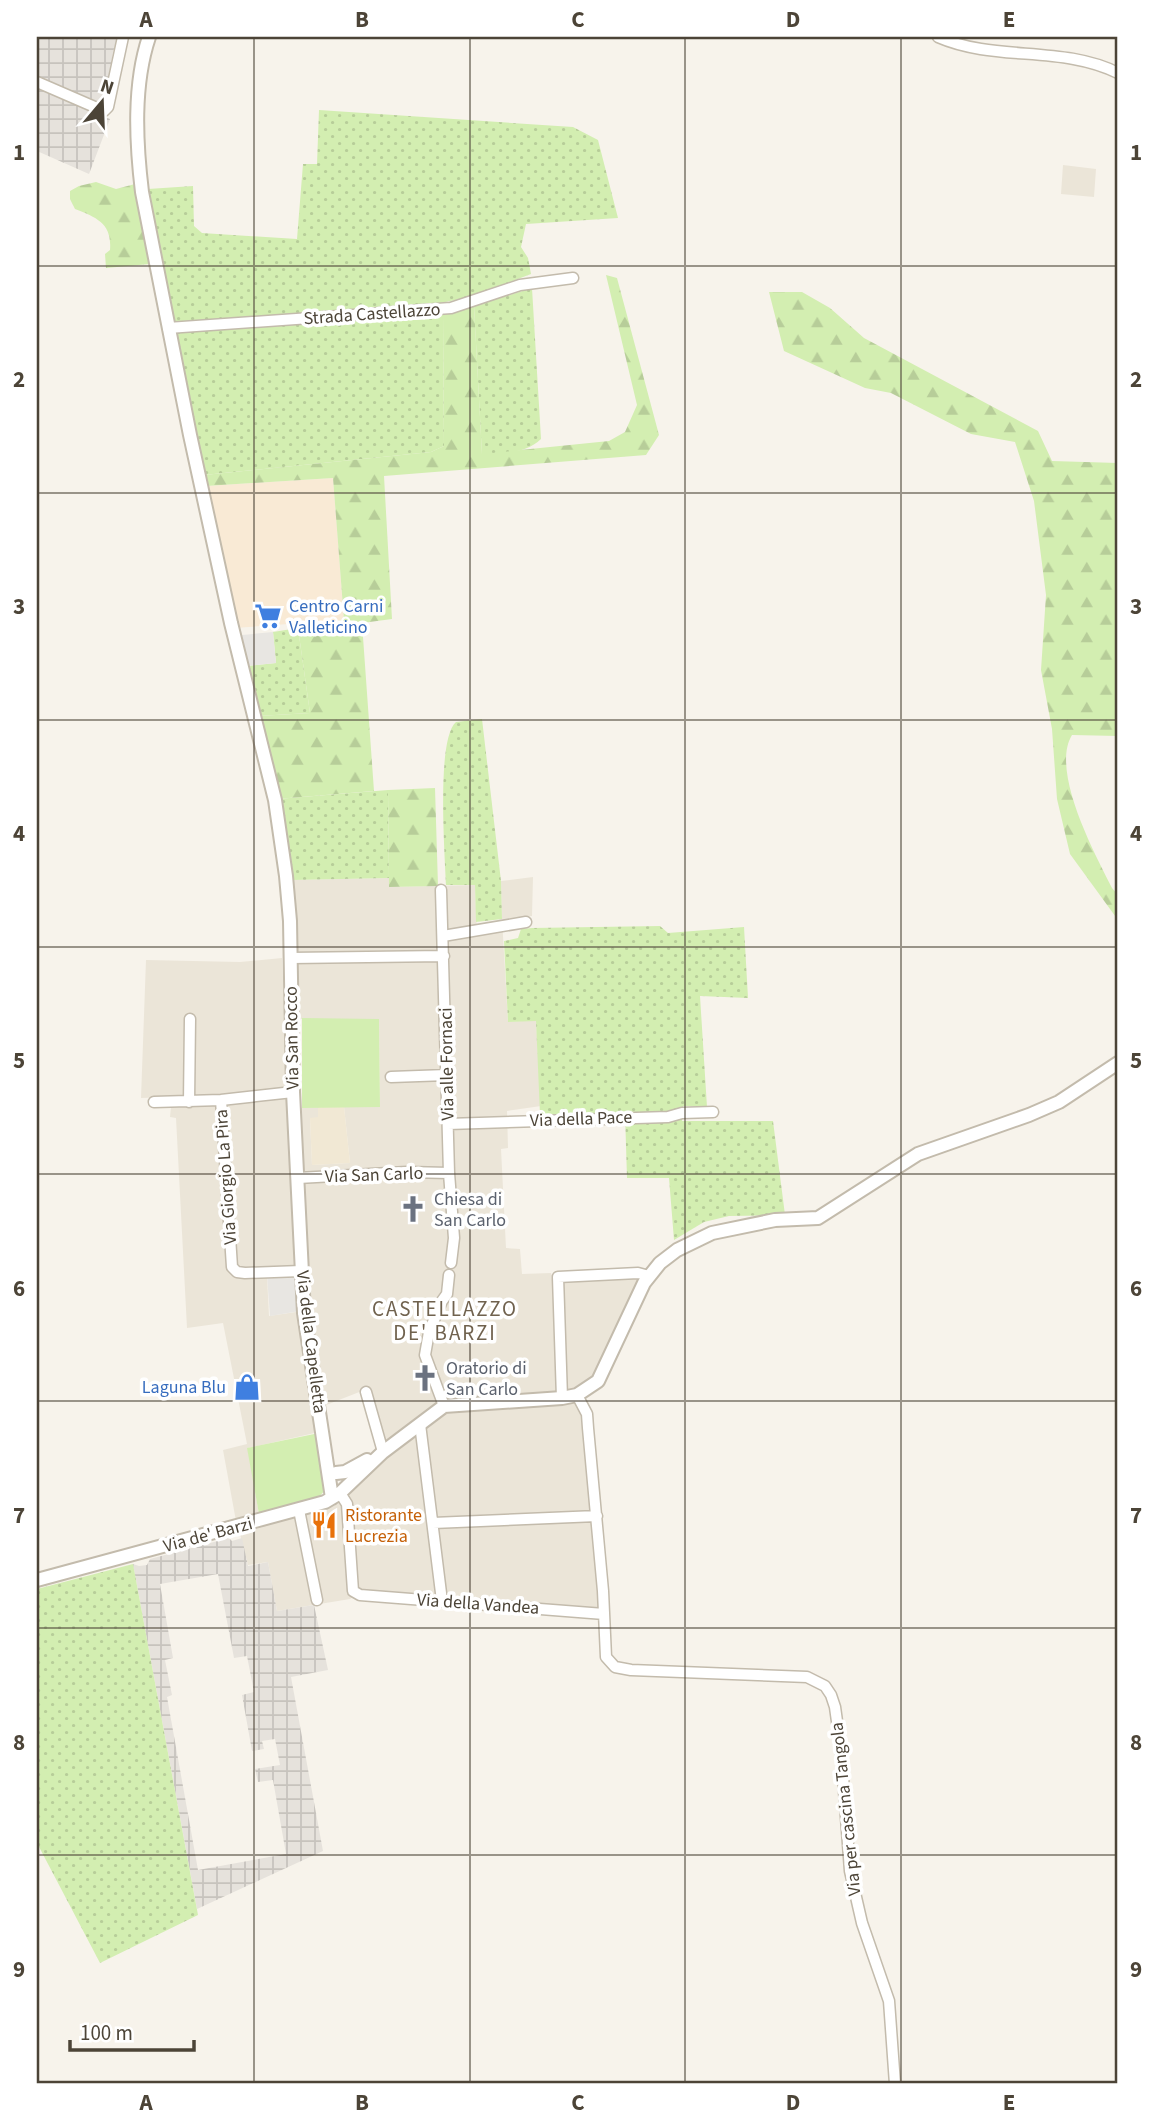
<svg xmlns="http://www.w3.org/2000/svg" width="1155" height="2121" font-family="'Source Sans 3',sans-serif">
  <defs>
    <pattern id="industrial-grid" width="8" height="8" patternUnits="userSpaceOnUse" patternTransform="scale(1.75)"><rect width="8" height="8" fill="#e6e2dc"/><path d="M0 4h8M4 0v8" fill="none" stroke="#c7c3bd"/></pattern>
    <pattern id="grass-dots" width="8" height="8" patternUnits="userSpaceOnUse" patternTransform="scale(1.75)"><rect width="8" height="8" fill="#d3eeb1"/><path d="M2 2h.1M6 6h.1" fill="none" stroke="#b7cd99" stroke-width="1.8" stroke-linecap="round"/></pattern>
    <pattern id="forest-firs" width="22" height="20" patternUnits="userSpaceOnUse" patternTransform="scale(1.75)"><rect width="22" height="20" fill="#d3eeb1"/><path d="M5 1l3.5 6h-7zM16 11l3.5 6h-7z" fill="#b7cd99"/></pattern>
  </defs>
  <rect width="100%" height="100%" fill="#f7f3eb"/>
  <!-- residential -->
  <path fill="#ebe5d8" d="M1063,165L1096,169L1094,197L1061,194Z
    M533,877L532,916L502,919L508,1022L536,1020L541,1106L507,1111L508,1148L501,1149L506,1248L520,1249L522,1274L551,1273L552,1280L635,1276L641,1279L591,1384L567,1392L440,1403L382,1444L367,1389L321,1407L310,1329L300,1108L318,1107V1118H310L312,1165L350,1163L344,1107H380L379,1019H298L293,880L389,878V887L475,885L477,933L502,930L501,881Z
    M282,958L296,1275L267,1276L269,1316L296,1312L319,1432L248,1448L259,1514L236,1521L223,1450L247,1444L223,1323L187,1328L176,1118L170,1117L172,1097L141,1098L146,960L240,962Z
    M570,1401L575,1402L584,1409L602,1608L363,1590L350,1599L277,1611L268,1562L248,1565L240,1534L263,1527L262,1524L345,1500L384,1456L441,1413L451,1410Z"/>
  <!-- commercial -->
  <path fill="#f9ead5" d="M333,478L344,620L235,628L206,486Z"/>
  <!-- industrial -->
  <path fill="url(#industrial-grid)" fill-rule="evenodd" d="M37,37H118L113,52L105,99L99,102L37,76Z
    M37,88L110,119L89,174L37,151Z
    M229,1538L232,1541L242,1538L248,1566L268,1562L277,1611L314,1605L328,1670L291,1677L323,1851L197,1909L133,1564L139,1566L147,1565L150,1559ZM218,1574L234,1658L247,1656L254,1692L242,1695L252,1751L264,1749L262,1741L275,1739L280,1765L255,1769L258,1782L273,1780L286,1854L198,1870L167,1697L172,1695L165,1660L173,1658L160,1584Z"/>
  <!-- education -->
  <path fill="#f1e8d4" d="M318,1107H344L350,1163L312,1165L310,1118L318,1117Z"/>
  <!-- grass -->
  <path fill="url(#grass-dots)" d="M319,110L573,127L598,140L618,218L526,224L521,247L528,258L531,274L471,297L440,303L174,322L148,189L193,186L194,226L202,233L297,239L303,164H317Z
    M532,288L541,439C526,454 502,453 482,455L474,306Z
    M443,315L444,446L431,452L204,475L175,333Z
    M298,628L310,713L258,716L247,666L276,663L273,632Z
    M482,719L501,881L502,919L476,922L475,885H446C445,855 436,739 456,722Z
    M388,790L389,878L293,880L277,799Z
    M660,926L668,933L744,927L748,998L700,996L707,1107L683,1106L682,1121H773L785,1215L729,1216L704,1222L674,1240L669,1178H627L625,1113L540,1115L536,1021L508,1022L504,941L518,938L521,929L532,928Z
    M133,1564L198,1915L100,1963L37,1843V1589Z"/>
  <!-- forest -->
  <path fill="url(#forest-firs)" d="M96,182L116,189L135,184L150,264L106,268L105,254L110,250C112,224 98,218 75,209L70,199V191L79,186Z
    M606,275L617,278L659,435L646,455L384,476L392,619L362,623L374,791L277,799L258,716L310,713L298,628L344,620L333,478L206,486L204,475L431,452L444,446L443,315L474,306L482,454L609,441L625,432L637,405Z
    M769,292H802L830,308L864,338L1038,431L1052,461L1118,463V736L1072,735C1050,771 1095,854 1112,888L1118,895V920L1070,854L1057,799L1052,729L1041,670L1046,595L1034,501L1015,442L971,434L891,393L865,388L784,351Z
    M435,788L438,886L389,887L388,790Z"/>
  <!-- park -->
  <path fill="#d3eeb1" d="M302,1018L379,1019L380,1107L302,1108Z
    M319,1433L327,1488L317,1499L259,1514L247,1448Z"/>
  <!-- parking -->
  <path fill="#e8e6e2" d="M273,632L276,663L247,666L242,635Z
    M296,1275L300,1311L270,1316L267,1276Z"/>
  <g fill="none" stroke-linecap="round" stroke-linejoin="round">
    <defs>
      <path id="minor" d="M938,37C995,62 1062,45 1118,73
        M37,82L104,111L108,107L123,37
        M168,328L451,308L520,285L573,278
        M441,890L449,1173L454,1238L451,1263
        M443,936L526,922
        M291,958L444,956
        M391,1077L447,1075
        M221,1100L232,1267L237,1272L245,1273L301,1271
        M154,1102L221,1100L293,1092
        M189,1102L190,1019
        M448,1124L668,1117L682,1113L713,1112
        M298,1178L407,1172L449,1173
        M366,1392L383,1452
        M577,1395L587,1414L588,1428L603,1591L606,1657L615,1667L631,1670L807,1677L825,1686L831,1695L835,1707L841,1750L850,1871L862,1923L889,2001L895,2084
        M562,1398L558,1277L638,1273L649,1276
        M444,1406L425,1355L429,1332L442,1301L447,1294L449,1275
        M420,1424L442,1601
        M340,1493L347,1504L353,1591L360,1595L604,1614
        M299,1510L317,1600
        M433,1523L597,1516"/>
      <path id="tertiary" d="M149,37C133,85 136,142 142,192L190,435L231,623L275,800L286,876L290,921L293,1092L304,1313L332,1498
        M336,1473L345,1472L367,1460
        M37,1580L325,1502L340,1493L383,1452L444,1406L562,1398L577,1395L598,1381L644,1283L660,1263L677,1250L712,1233L775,1220L818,1218L918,1154L1029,1115L1059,1102L1118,1063"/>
    </defs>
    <!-- minor casing -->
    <use href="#minor" stroke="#c3bbac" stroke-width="13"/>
    <!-- tertiary casing -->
    <use href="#tertiary" stroke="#c3bbac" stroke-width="16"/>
    <!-- minor -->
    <use href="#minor" stroke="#fff" stroke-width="10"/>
    <!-- tertiary -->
    <use href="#tertiary" stroke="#fff" stroke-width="12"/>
  </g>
  <!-- grid -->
  <path fill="none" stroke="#4c4437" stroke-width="2" stroke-opacity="0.55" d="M254,37V2084M470,37V2084M685,37V2084M901,37V2084M37,266H1118M37,493H1118M37,720H1118M37,947H1118M37,1174H1118M37,1401H1118M37,1628H1118M37,1855H1118"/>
  <!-- icons -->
  <defs>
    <symbol id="supermarket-bare" viewBox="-9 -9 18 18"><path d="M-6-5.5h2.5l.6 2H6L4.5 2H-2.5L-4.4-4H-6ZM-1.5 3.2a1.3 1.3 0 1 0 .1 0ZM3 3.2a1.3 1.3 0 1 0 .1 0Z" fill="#3f7fe0" stroke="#fff" stroke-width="2.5" paint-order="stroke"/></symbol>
    <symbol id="church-bare" viewBox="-9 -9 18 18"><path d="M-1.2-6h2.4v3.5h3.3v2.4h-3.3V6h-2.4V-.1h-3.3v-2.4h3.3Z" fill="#6b7280" stroke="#fff" stroke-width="2.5" paint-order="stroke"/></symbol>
    <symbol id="shop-bare" viewBox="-9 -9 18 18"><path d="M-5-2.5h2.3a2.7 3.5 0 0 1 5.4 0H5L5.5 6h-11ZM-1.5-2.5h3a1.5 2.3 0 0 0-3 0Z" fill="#3f7fe0" stroke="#fff" stroke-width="2.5" paint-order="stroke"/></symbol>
    <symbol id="restaurant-bare" viewBox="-9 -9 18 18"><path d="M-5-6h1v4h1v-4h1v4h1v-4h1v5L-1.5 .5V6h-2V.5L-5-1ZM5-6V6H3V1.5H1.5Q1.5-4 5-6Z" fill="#e8710a" stroke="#fff" stroke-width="2.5" paint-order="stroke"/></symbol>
  </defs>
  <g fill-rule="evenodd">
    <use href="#supermarket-bare" x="249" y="597" width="38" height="38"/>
    <use href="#church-bare" x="394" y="1190" width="38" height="38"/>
    <use href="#church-bare" x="406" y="1359" width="38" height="38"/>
    <use href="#shop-bare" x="228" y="1368" width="38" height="38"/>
    <use href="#restaurant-bare" x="305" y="1506" width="38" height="38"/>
  </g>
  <g text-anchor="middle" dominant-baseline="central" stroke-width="7" stroke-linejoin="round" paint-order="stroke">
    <!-- street labels -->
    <g font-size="18" fill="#4c4437" stroke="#fff">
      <text transform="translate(372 314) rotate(-4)">Strada Castellazzo</text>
      <text transform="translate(292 1038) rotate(-91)">Via San Rocco</text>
      <text transform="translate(447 1064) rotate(-91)">Via alle Fornaci</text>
      <text transform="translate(581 1119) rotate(-2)">Via della Pace</text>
      <text transform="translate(374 1175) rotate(-2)">Via San Carlo</text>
      <text transform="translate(226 1177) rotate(-94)">Via Giorgio La Pira</text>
      <text transform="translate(311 1342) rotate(83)">Via della Capelletta</text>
      <text transform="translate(208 1535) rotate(-15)">Via de' Barzi</text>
      <text transform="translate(478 1604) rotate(4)">Via della Vandea</text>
      <text transform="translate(846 1809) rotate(-96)">Via per cascina Tangola</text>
    </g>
    <!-- shop labels -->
    <g font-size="18" fill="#366cbe" stroke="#fff" text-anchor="start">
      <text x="289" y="606">Centro Carni<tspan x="289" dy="21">Valleticino</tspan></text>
      <text x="226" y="1387" text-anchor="end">Laguna Blu</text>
    </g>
    <!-- worship labels -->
    <g font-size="18" fill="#5b616d" stroke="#fff" text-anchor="start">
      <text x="434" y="1199">Chiesa di<tspan x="434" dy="21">San Carlo</tspan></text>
      <text x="446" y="1368">Oratorio di<tspan x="446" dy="21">San Carlo</tspan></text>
    </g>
    <!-- food labels -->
    <g font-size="18" fill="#c56008" stroke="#fff" text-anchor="start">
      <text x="345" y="1515">Ristorante<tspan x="345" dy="21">Lucrezia</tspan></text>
    </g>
    <!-- quarter labels -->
    <g font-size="21" letter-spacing="2" fill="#70624e" stroke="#fff">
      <text x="445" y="1309">CASTELLAZZO<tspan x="445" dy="24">DE' BARZI</tspan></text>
    </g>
  </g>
  <!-- border -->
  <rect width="1155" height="2121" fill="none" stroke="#ffffff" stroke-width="77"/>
  <!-- north arrow -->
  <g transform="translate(102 102) rotate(19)" stroke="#ffffff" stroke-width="5" paint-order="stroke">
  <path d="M0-5L12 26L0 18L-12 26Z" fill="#4c4437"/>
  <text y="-10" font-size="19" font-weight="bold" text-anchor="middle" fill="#4c4437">N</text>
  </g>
  <!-- scale -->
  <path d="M70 2040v10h124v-10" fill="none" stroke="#4c4437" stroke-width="3.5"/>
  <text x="80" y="2040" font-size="21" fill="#4c4437" stroke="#ffffff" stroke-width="5" paint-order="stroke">100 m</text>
  <rect x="38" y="38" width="1078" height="2044" fill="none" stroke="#4c4437" stroke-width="2.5"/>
  <g font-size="23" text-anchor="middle" font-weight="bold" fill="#4c4437">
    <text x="146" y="27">A</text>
    <text x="362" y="27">B</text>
    <text x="578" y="27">C</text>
    <text x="793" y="27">D</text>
    <text x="1009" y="27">E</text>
    <text x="19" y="160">1</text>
    <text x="1136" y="160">1</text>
    <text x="19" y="387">2</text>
    <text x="1136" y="387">2</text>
    <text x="19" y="614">3</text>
    <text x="1136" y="614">3</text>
    <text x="19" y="841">4</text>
    <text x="1136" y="841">4</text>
    <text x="19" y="1068">5</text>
    <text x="1136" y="1068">5</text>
    <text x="19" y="1296">6</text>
    <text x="1136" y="1296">6</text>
    <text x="19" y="1523">7</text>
    <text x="1136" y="1523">7</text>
    <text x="19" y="1750">8</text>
    <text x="1136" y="1750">8</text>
    <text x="19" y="1977">9</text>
    <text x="1136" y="1977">9</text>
    <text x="146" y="2110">A</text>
    <text x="362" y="2110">B</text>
    <text x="578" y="2110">C</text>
    <text x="793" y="2110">D</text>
    <text x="1009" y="2110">E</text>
  </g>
</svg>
